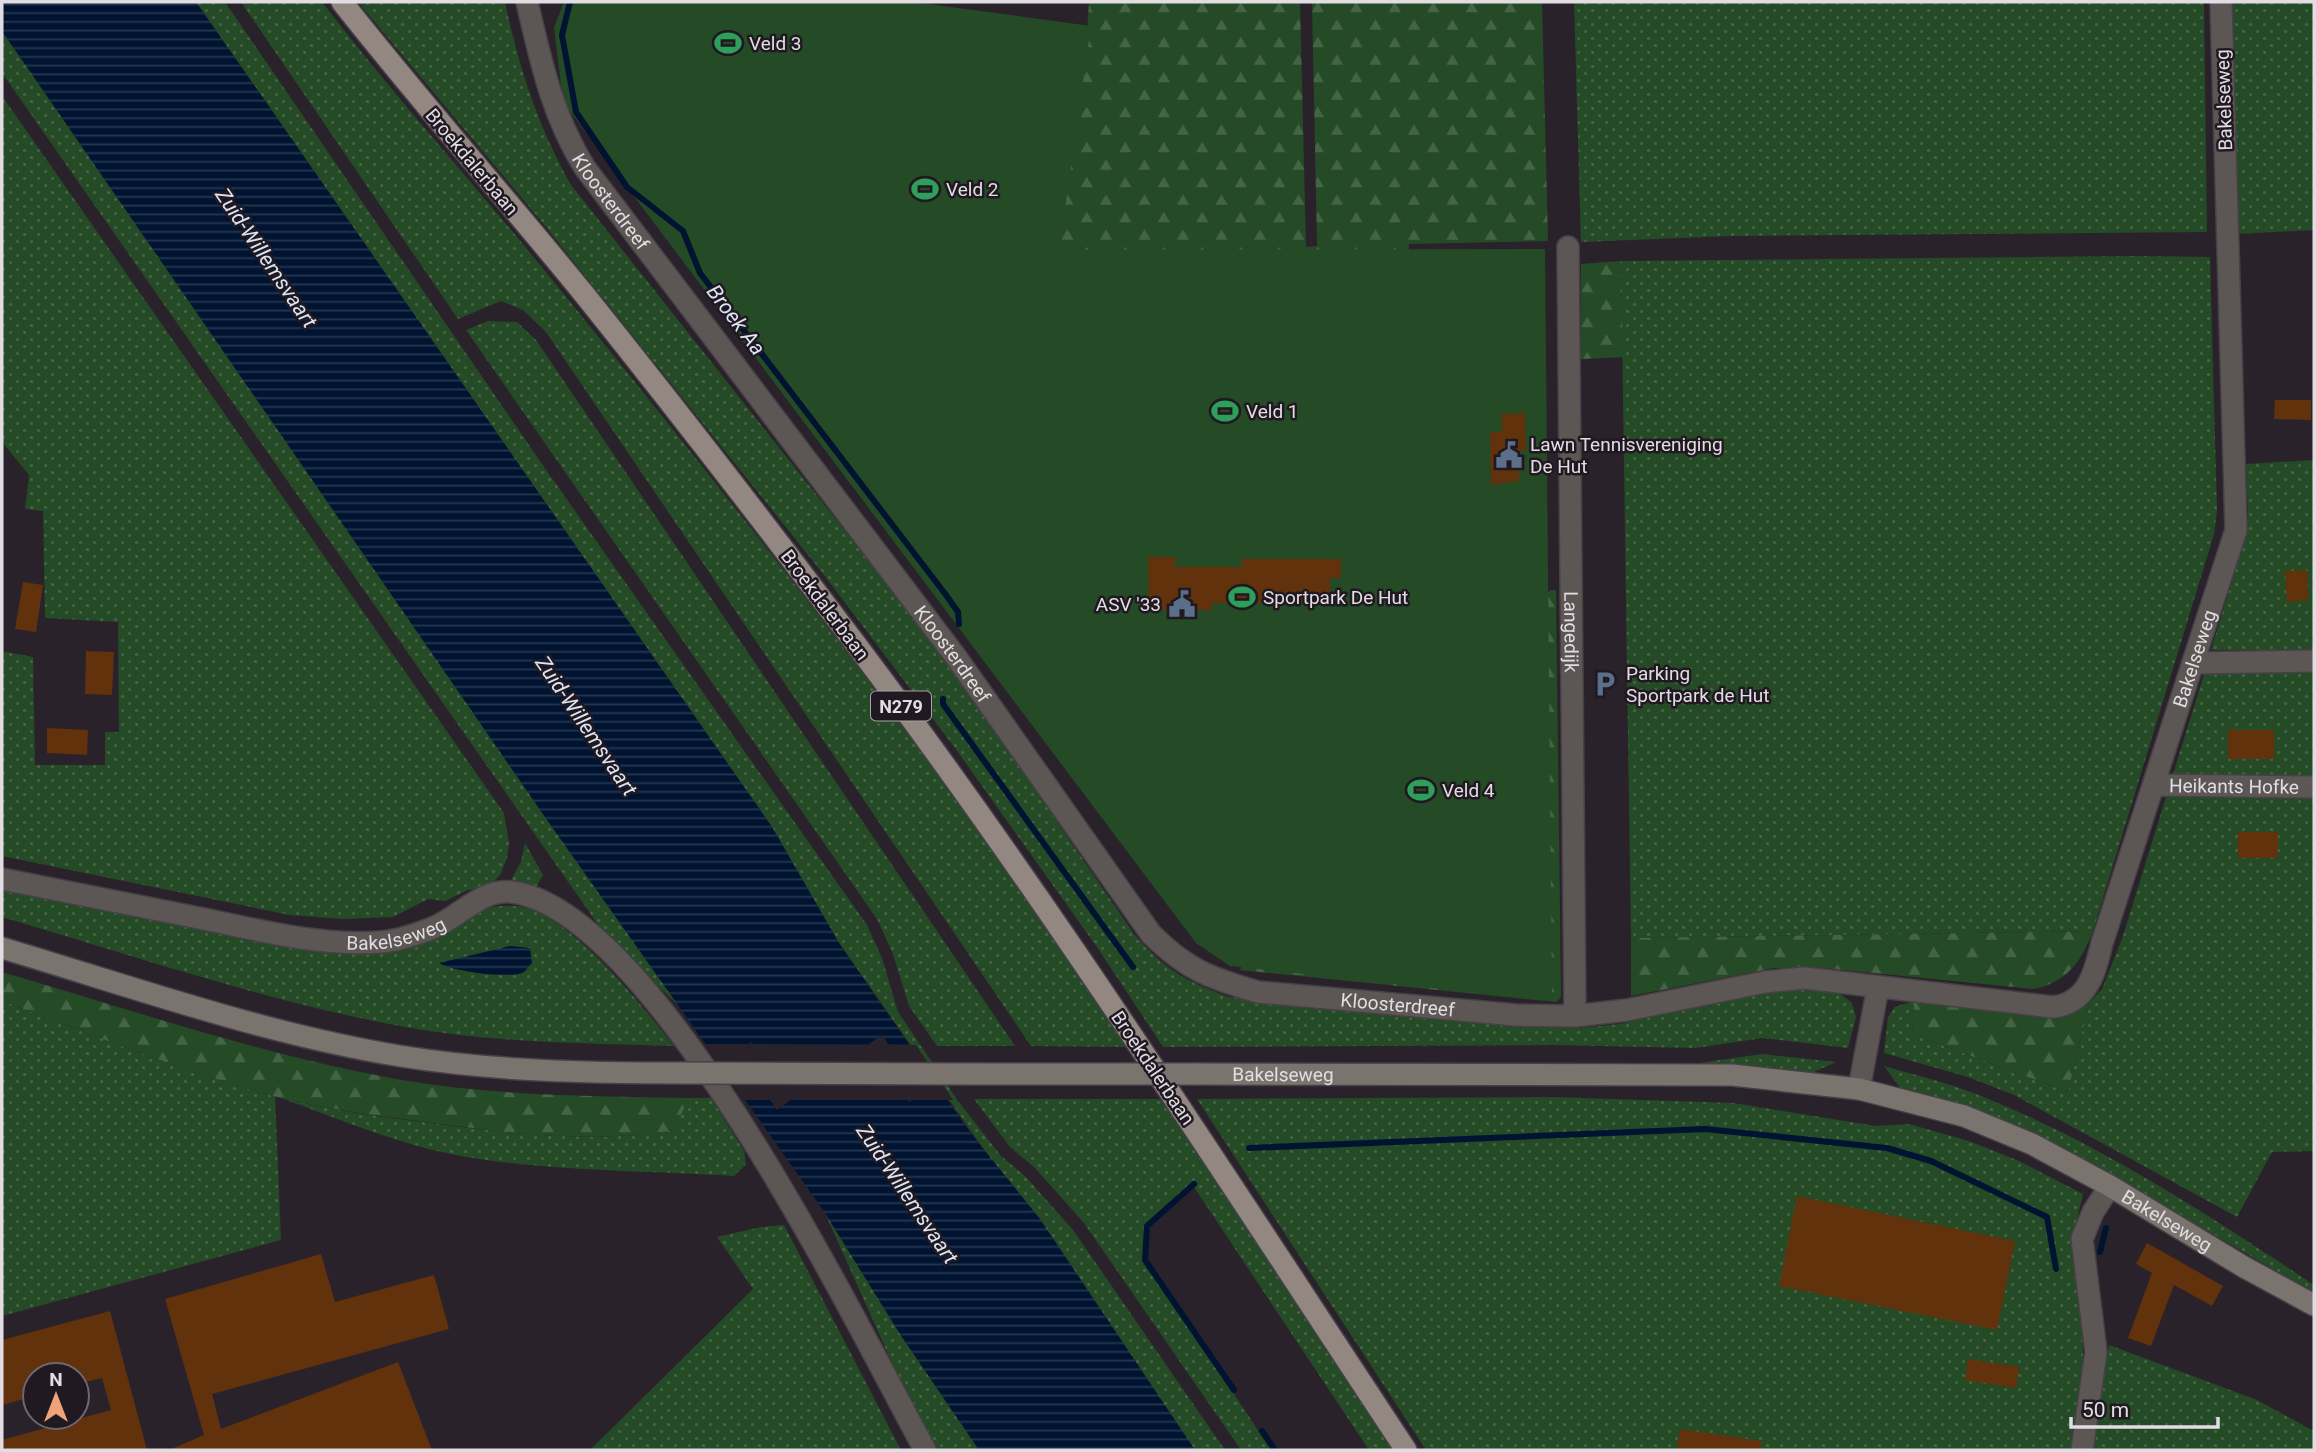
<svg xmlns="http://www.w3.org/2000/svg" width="2316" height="1452" font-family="Roboto,sans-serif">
  <defs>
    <pattern id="grass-dots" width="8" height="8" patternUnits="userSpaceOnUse" patternTransform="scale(1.75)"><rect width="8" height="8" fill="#254a26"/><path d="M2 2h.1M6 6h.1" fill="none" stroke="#446445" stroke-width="1.8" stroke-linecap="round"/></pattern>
    <pattern id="forest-firs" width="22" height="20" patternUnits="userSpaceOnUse" patternTransform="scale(1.75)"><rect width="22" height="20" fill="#254a26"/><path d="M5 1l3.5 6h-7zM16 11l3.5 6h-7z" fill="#446445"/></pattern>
    <pattern id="water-rules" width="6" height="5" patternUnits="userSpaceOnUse" patternTransform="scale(1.75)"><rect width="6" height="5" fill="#001432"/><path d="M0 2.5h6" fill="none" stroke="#253650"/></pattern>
  </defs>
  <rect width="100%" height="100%" fill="#2a222b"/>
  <!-- grass -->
  <path fill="url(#grass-dots)" d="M196,2H225L544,467L867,925L882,958L898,1012L958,1101L1001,1156L1025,1176L1073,1230L1225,1450H1195L839,943L772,827Z
    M241,2H322C399,102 484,195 563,293C761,537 955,784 1128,1047L1031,1046L546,332L523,310L501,301L458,319Z
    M358,2H505C519,68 538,126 571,185L938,648L1134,934C1167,971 1183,980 1229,997L1525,1026L1579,1028L1620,1024L1755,993L1798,988L1838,992L1852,1003L1856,1017L1848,1048L1762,1038L1696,1048L1552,1045L1163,1047L1099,950L955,748L824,575L546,227Z
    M1574,2H2204L2207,232L1730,236L1581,242Z
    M2232,2H2314V230L2237,234Z
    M2,31L680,1007L606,936L2,73Z
    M2,96L504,813L509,844L507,858L500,875L488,887L468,890L445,901L428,899L393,917L342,919L290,915L2,856V651L33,657L35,765H105V732H119L118,622L45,618L43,511L25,509L29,475L2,442Z
    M2134,256L2210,257L2217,511L2214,534L2093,931L1631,938L1621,261Z
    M488,321L517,322L536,340L1015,1046H937L909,1006L893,954L877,919L466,330Z
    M2314,460V650H2211L2245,538L2248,515L2246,464Z
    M2205,671L2314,672V1151L2272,1152L2237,1217L2014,1095L1968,1077L1884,1053L1888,1017L1895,1007L1914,1001L1912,1034L2068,1092L2089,1003L2102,989L2122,939Z
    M525,843L543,875L535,889L510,882L521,862Z
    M2,886C106,906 209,935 315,947C336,950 363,957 384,952C390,951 397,946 403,943C440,926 491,894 533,910C582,930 642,1005 674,1046C585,1043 494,1043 405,1027C268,1002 135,956 2,917Z
    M2,1001C91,1034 181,1071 273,1096C334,1112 400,1119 462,1127C531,1136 605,1142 674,1130L688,1098H711L744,1151L746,1164L734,1176C640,1170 528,1172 437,1151C382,1138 329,1115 275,1096L281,1240L2,1316Z
    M1762,1054L1836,1062L1814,1072L1699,1063Z
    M1884,1066C1918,1076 1953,1084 1986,1098C2102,1145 2210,1216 2314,1285V1293L2103,1170L1954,1103L1900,1088Z
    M1552,1097L1733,1103L1876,1126L1909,1124L1969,1141L2019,1161L2083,1194L2071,1245L2082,1314L2083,1365L2073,1450H1426L1197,1099Z
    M974,1099H1163L1392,1450H1369L1194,1187C1160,1210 1144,1217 1147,1262L1271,1450H1241L1084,1223L1034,1167L1010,1147Z
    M825,1213L900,1334L979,1450H931Z
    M784,1225L901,1450H590L753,1289L717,1237L761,1227Z
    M2109,1345L2257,1400L2314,1431V1450H2092Z"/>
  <!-- forest -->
  <path fill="url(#forest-firs)" d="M1089,2H1300L1306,247L1317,246L1312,2H1542L1548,241L1409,244L1407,298L1035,307L1087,32Z
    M1621,261L1623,357L1581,359V264Z
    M1551,590H1556L1561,997L1556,1002L1240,970L1249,952L1510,618Z
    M2093,931C2081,962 2067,982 2034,989L1813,967L1774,968L1631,996V938Z
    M2,972C132,1010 263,1055 396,1079C492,1096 590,1096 688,1098L675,1130C604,1142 528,1136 457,1126C396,1118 333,1111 273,1096C181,1071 91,1034 2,1001Z
    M1914,1001C1961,1001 2051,1032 2089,1003L2068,1092L1912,1034Z"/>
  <!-- pitch -->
  <path fill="#254a26" d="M564,2H914L1091,26L1059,250L1545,249L1552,1001L1230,966L1196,943L563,102L554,27Z"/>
  <!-- water -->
  <path fill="url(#water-rules)" fill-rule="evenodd" d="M2,2H196L772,827L839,943L969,1131L1040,1219L1195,1450H979L900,1334L825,1213L547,820L2,31ZM882,1035L922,1093L909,1102L869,1044ZM751,1042L790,1100L777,1110L737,1052Z
    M510,946L530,948L532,963C531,964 525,971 524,972C510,980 452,971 439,963Z"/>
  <!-- pier -->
  <path fill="#2a222b" d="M704,1044L873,1045L910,1097L917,1092L884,1045H916L953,1100H785L750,1047L742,1053L774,1100H739Z"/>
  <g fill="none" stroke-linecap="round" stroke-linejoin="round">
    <!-- stream -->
    <path stroke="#001432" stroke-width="6" d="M570,2L562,35L576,112L627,187L683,231L700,273L946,595L958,612L959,624
      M943,699V704L1133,967
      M1249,1148L1705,1129L1887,1148L1931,1161L2047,1217L2056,1269
      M1194,1184L1147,1226L1145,1260L1234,1390
      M2100,1252L2106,1228
      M1262,1431L1275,1450"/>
  </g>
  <!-- building -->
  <path fill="#61320b" d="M2275,400H2311V420L2274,419Z
    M1525,413L1526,451H1518L1519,481L1491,485L1490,432H1502L1501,414Z
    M1148,557H1175V567H1242V559H1341V578H1330V603H1212V610H1149Z
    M2307,570L2308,600L2287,602L2285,571Z
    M23,582L43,585L36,632L15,629Z
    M86,651L114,652L112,695L85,694Z
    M47,728L88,730L87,755L47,753Z
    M2228,730H2274V759H2228Z
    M2238,832H2278V858H2238Z
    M1797,1196L2015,1241L1997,1330L1779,1286Z
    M2147,1243L2223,1286L2212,1306L2174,1285L2151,1346L2128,1338L2152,1273L2136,1264Z
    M321,1254L335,1302L434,1275L449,1329L212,1394L221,1429L398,1362L432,1450H169L204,1435L165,1299Z
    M110,1311L147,1450H2V1440L111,1410L102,1378L77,1384V1375H35V1396L2,1405V1340Z
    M1968,1359L2019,1367L2016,1388L1965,1380Z
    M1680,1429L1761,1441V1450H1677Z"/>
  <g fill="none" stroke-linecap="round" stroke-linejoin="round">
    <defs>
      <g id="street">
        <path id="s1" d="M527,2C541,62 552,115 585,168L956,657L1151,934C1187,970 1210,978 1258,992L1516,1015L1575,1016L1627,1010L1765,982L1804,978L2053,1007C2088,1003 2095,972 2102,943L2236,530L2221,2"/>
        <path id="s2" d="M1568,247L1575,1016"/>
        <path d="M2195,663L2314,661"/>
        <path id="s3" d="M2154,785L2314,787"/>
        <path id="s4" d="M2,879C71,892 140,906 209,920C266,932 322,946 381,942C397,941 420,933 435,927C460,916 483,888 512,892C656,911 857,1326 925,1450"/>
        <path d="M1859,1089L1878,987"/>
        <path d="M2082,1450L2096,1352L2082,1239L2093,1212L2110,1186"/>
      </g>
      <g id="secondary">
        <path d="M2,948C133,987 265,1034 400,1056C493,1071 587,1073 681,1073"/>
        <path d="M979,1074H1122"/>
        <path id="s5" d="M1194,1074L1732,1075L1859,1089L1964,1116L2032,1144L2110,1186L2244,1267L2314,1305"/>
      </g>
      <path id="primary" d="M342,2C420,101 504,196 584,294C665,395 745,498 823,601C1032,873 1217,1164 1406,1450"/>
    </defs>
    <!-- street casing -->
    <use href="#street" stroke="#474048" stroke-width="24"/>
    <!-- secondary casing -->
    <use href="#secondary" stroke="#474048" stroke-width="24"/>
    <!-- primary casing -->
    <use href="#primary" stroke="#474048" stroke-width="24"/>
    <!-- street -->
    <use href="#street" stroke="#5c5754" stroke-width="21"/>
    <!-- secondary -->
    <use href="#secondary" stroke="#7b736d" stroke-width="21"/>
    <!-- primary -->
    <use href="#primary" stroke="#928881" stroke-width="21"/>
    <defs>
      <path id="secondary-bridge" d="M681,1073L979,1074
        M1122,1074H1194"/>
    </defs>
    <!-- secondary-bridge casing -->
    <use href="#secondary-bridge" stroke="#474048" stroke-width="24" stroke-linecap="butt"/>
    <!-- secondary-bridge -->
    <use href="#secondary-bridge" stroke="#7b736d" stroke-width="21"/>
  </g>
  <!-- icons -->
  <defs>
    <symbol id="stadium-bare" viewBox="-9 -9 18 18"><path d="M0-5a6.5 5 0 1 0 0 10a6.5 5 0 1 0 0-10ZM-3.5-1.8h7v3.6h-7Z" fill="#2e9e5b" stroke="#201921" stroke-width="2.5" paint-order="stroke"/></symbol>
    <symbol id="civic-bare" viewBox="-9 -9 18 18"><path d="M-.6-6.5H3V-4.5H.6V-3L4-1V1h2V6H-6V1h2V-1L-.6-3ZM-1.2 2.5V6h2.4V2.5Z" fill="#5c6f8a" stroke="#201921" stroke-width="2.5" paint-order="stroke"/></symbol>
    <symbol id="parking-bare" viewBox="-9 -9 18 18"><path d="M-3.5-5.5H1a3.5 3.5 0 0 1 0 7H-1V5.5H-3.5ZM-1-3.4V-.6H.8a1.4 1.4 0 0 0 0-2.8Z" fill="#5c6f8a" stroke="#201921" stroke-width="2.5" paint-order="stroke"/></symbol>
  </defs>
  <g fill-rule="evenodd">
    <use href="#stadium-bare" x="709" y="24" width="38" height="38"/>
    <use href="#stadium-bare" x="906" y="170" width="38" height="38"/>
    <use href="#stadium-bare" x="1206" y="392" width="38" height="38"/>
    <use href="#civic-bare" x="1490" y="436" width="38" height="38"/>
    <use href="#stadium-bare" x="1223" y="578" width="38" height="38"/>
    <use href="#civic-bare" x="1163" y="585" width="38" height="38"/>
    <use href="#parking-bare" x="1586" y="665" width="38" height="38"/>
    <use href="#stadium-bare" x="1402" y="771" width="38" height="38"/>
  </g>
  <g text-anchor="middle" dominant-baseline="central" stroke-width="5" stroke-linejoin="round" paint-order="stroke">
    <!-- shield labels -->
    <rect fill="#201921" stroke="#a8a2a9" stroke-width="2" x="871" y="691.5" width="60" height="29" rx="5"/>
    <g font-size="18" font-weight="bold" fill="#e2dde3">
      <text x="901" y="706">N279</text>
    </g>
    <!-- poi labels -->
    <g font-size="19" fill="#e2dde3" stroke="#201921" text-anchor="start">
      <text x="749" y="43">Veld 3</text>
      <text x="946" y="189">Veld 2</text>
      <text x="1246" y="411">Veld 1</text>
      <text x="1530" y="444">Lawn Tennisvereniging<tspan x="1530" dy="22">De Hut</tspan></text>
      <text x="1263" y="597">Sportpark De Hut</text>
      <text x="1161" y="604" text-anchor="end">ASV '33</text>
      <text x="1626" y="673">Parking<tspan x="1626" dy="22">Sportpark de Hut</tspan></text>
      <text x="1442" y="790">Veld 4</text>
    </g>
    <!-- street labels -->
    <g font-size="19" fill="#e2dde3" stroke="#201921">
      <text transform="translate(2224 100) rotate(-92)">Bakelseweg</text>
      <text transform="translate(472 162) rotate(50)">Broekdalerbaan</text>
      <text stroke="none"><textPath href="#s1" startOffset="219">Kloosterdreef</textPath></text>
      <text transform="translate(825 605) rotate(53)">Broekdalerbaan</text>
      <text stroke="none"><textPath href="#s2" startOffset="385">Langedijk</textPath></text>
      <text stroke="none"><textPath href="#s1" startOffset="786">Kloosterdreef</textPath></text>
      <text stroke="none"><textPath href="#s1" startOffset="2440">Bakelseweg</textPath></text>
      <text stroke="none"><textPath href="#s3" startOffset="80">Heikants Hofke</textPath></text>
      <text stroke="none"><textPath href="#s4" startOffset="401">Bakelseweg</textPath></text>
      <text stroke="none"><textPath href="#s1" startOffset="1393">Kloosterdreef</textPath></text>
      <text transform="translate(1153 1068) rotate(56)">Broekdalerbaan</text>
      <text stroke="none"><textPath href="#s5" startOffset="89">Bakelseweg</textPath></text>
      <text stroke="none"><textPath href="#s5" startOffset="1003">Bakelseweg</textPath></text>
    </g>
    <!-- water labels -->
    <g font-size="21" font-style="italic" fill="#dbe5f4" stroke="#201921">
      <text transform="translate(266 258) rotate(56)">Zuid-Willemsvaart</text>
      <text transform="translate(736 320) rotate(53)">Broek Aa</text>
      <text transform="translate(586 726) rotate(56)">Zuid-Willemsvaart</text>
      <text transform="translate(907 1194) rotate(56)">Zuid-Willemsvaart</text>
    </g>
  </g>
  <!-- border -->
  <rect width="2316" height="1452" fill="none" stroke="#e2dde3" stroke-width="7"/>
  <!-- north arrow -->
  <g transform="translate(56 1396)"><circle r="33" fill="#201921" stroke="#6e676f" stroke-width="2"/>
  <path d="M0-5L12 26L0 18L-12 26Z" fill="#f0a279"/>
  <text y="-10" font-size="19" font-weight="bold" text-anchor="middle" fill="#e2dde3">N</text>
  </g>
  <!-- scale -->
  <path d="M2071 1417v10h147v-10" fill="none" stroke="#e2dde3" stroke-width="3.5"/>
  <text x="2082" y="1417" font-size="21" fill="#e2dde3" stroke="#201921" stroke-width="5" paint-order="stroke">50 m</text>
</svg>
